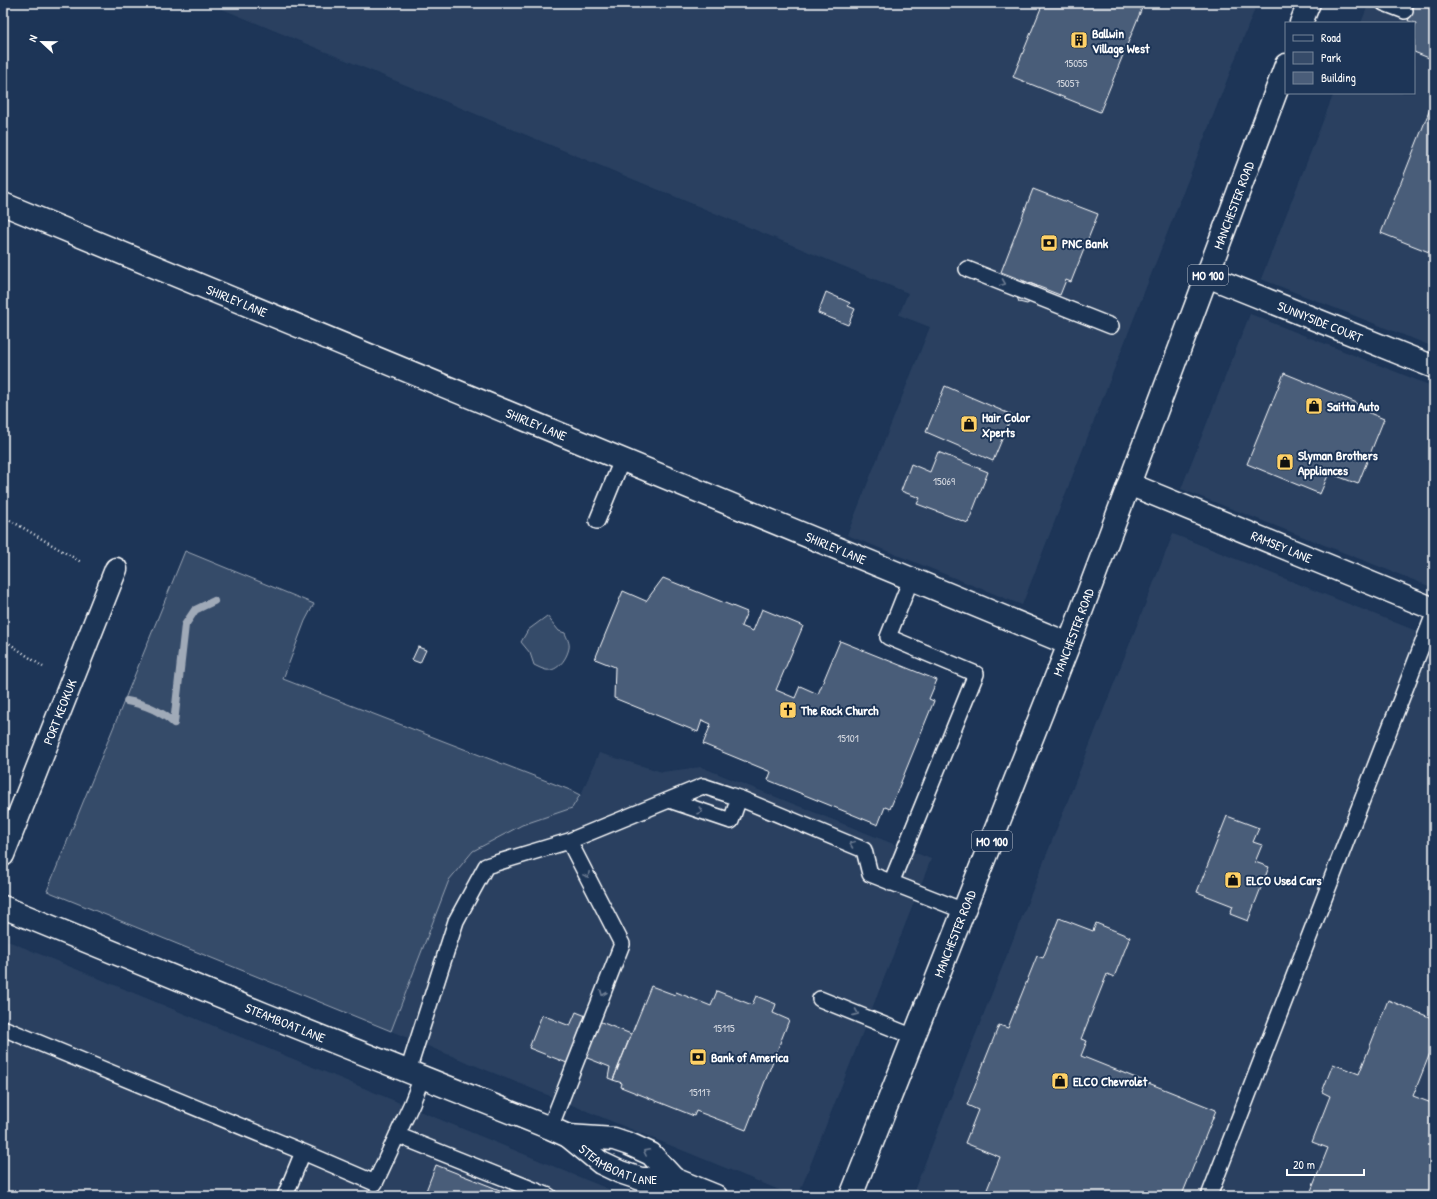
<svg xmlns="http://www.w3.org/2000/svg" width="1437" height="1199" font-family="'Patrick Hand',sans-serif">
  <rect width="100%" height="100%" fill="#1d3557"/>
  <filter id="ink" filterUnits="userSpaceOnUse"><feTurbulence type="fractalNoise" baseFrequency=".025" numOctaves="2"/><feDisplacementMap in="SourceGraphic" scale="8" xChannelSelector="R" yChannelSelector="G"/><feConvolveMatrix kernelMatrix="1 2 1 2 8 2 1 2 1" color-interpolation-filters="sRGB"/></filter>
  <g filter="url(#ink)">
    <!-- built -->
    <path fill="#2a4161" d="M208,3H1257L1022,605L847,535L930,327L899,315L908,293Z
      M1369,3H1434V347L1261,279L1334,93H1414V23H1361Z
      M1250,314L1434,387V588L1181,489Z
      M1173,534L1434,638V1196H912Z
      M599,753L662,772L701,767L931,859L798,1196H794L391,1031L449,880L473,851L522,825L572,808L581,795Z
      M3,939L625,1196H3Z"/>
    <!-- green -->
    <path fill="#364b69" stroke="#9aa5b4" d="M185,551L314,604L305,621L283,679L570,790L580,795L572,808L522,825L473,851L449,880L391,1031L47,891Z
      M547,616L559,631L565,633C567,638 570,643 569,648C567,658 558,672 546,670C542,669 538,667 534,665L530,653L521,642L528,630Z"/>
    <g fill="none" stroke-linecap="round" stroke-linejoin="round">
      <!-- stream -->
      <path stroke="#a0aab8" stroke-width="8" d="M127,701C144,704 161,711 174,723
        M174,723L185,625L195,610L214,601"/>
    </g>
    <!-- building -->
    <path fill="#4a5d79" stroke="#fff" d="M1043,3H1144L1100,112L1013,77Z
      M1415,3H1434V60L1414,52V28L1416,23L1408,21Z
      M1434,99V254L1381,233Z
      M1033,189L1098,214L1071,282L1066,280L1060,295L1001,272Z
      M1024,281L1037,286L1030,302L1027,304L1019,302L1017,297Z
      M826,292L850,303L848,306L855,309L848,325L818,313Z
      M1284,373L1357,403L1355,407L1384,419L1358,484L1329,473L1320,494L1247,464Z
      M945,386L1012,415L993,461L926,432Z
      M938,452L988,472L968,523L917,504L920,498L901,491L911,464L930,472Z
      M663,578L747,612L741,626L753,631L762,609L803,626L776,690L795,698L800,686L818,694L840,641L937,680L929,699L934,701L890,809L885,807L878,825L768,780L771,772L703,744L711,724L702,720L698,732L614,698L615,667L595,659L623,591L646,601Z
      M418,647L426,650L420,663L412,660Z
      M1227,816L1259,828L1253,842L1262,845L1255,862L1269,867L1248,921L1230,914L1233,906L1197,892Z
      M1059,918L1093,931L1096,923L1130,937L1114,977L1107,974L1081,1039L1087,1041L1081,1056L1216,1110L1182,1195L1184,1196H996L986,1192L1000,1157L965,1143L978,1110L967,1105L999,1025L1008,1028L1037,956L1043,958Z
      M651,986L675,995L676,992L711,1006L717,991L752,1005L756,996L776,1004L773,1013L789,1020L746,1130L696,1111L694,1116L621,1087L622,1083L613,1080Z
      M1388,1000L1434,1019V1043L1413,1096L1434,1104V1186L1430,1196H1309L1328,1148L1312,1142L1330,1096L1322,1092L1333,1064L1359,1074Z
      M576,1012L631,1034L613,1080L608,1078L610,1067L572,1052L567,1063L529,1048L542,1015L570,1026Z
      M436,1165L515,1196H424Z"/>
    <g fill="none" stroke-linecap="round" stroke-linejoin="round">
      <defs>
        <path id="service" d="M1384,3L1405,11
          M967,269L1111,326
          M597,521L622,460
          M669,800L731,821L739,798L864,850L870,874L964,911
          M891,883L976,674L888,637L911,579
          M820,999L914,1037
          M3,1028L303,1152L285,1196
          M408,1071L456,921L486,866L569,841L703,786L739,798
          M550,1128L622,944L569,841
          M397,1135L549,1196
          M303,1152L375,1183L412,1103L422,1077
          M1209,1196L1434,614"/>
        <g id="minor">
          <path id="s1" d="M3,204L1069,644"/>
          <path id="s2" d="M1207,276L1434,367"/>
          <path id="s3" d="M1129,484L1434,609"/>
          <path id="s4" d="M3,855L116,569"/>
          <path id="s5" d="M3,907L264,1014L550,1128L568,1136L601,1163L620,1172L641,1179H674L716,1196"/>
          <path d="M568,1136L614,1139L629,1144L651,1154L674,1179"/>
        </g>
        <g id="trunk">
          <path d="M1301,23L1309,3"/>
          <path id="s6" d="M851,1196L1069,644L1286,65"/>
        </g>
      </defs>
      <!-- service casing -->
      <use href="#service" stroke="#fff" stroke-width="18"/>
      <!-- minor casing -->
      <use href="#minor" stroke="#fff" stroke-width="25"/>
      <!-- trunk casing -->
      <use href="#trunk" stroke="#fff" stroke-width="25"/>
      <!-- path -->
      <path stroke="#fff" stroke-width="2.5" stroke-dasharray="1 3" stroke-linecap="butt" d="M3,516L81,562
        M3,639L43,667
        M3,751H9"/>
      <!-- service -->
      <use href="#service" stroke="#1d3557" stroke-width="15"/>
      <!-- minor -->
      <use href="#minor" stroke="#1d3557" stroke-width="22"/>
      <!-- trunk -->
      <use href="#trunk" stroke="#1d3557" stroke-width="22"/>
    </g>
    <!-- one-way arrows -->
    <defs><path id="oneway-chevron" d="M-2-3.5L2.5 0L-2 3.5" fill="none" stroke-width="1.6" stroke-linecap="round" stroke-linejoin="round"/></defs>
    <g stroke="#6c7c92">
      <use href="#oneway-chevron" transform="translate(1003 283) rotate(22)"/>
      <use href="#oneway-chevron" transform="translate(700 811) rotate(19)"/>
      <use href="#oneway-chevron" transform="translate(852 844) rotate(-158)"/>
      <use href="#oneway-chevron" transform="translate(587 875) rotate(62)"/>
      <use href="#oneway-chevron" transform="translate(603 993) rotate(112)"/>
      <use href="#oneway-chevron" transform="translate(856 1013) rotate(22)"/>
      <use href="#oneway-chevron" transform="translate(646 1152) rotate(-153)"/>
    </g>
  </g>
  <!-- icons -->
  <defs>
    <symbol id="building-square" viewBox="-11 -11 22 22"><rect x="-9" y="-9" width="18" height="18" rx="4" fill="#ffd166" stroke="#1d3557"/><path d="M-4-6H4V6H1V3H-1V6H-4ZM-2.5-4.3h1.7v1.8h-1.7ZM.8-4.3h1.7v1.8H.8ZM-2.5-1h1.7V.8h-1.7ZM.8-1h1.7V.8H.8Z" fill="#111"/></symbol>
    <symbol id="bank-square" viewBox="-11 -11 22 22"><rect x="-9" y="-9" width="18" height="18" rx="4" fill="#ffd166" stroke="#1d3557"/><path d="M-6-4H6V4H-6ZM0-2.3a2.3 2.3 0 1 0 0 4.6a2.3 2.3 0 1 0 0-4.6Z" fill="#111"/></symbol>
    <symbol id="shop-square" viewBox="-11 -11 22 22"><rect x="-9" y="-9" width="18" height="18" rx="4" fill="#ffd166" stroke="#1d3557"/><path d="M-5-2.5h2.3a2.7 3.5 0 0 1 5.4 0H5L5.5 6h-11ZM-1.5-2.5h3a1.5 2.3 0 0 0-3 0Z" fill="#111"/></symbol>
    <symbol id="church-square" viewBox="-11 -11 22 22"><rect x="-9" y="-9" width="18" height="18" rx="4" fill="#ffd166" stroke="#1d3557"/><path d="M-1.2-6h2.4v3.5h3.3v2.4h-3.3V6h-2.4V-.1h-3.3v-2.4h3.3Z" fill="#111"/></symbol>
  </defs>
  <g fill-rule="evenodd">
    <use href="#building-square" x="1069" y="30" width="20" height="20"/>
    <use href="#bank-square" x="1039" y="233" width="20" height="20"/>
    <use href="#shop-square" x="1304" y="396" width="20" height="20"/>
    <use href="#shop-square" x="959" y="414" width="20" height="20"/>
    <use href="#shop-square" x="1275" y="452" width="20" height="20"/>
    <use href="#church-square" x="778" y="700" width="20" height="20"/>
    <use href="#shop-square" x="1223" y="870" width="20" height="20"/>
    <use href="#bank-square" x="688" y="1047" width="20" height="20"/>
    <use href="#shop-square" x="1050" y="1071" width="20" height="20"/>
  </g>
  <g text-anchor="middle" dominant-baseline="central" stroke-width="4" stroke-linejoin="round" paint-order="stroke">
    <!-- number labels -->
    <g font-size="11" fill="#d2d6de">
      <text x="1076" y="63">15055</text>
      <text x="1068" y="83">15057</text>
      <text x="944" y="481">15069</text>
      <text x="848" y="738">15101</text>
      <text x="724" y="1028">15115</text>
      <text x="700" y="1092">15117</text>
    </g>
    <!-- shield labels -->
    <g fill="#1d3557" stroke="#bbc2cd" stroke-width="1">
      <rect x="1188" y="265" width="40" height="20" rx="3"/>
      <rect x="972" y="831" width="40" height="20" rx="3"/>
    </g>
    <g font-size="12" font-weight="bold" fill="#fff">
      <text x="1208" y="275">MO 100</text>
      <text x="992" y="841">MO 100</text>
    </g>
    <!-- poi labels -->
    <g font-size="13" font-weight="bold" fill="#fff" stroke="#1d3557" text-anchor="start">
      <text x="1092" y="33">Ballwin<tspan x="1092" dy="15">Village West</tspan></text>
      <text x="1062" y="243">PNC Bank</text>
      <text x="1327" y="406">Saitta Auto</text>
      <text x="982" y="417">Hair Color<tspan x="982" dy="15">Xperts</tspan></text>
      <text x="1298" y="455">Slyman Brothers<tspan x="1298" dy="15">Appliances</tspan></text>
      <text x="801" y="710">The Rock Church</text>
      <text x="1246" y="880">ELCO Used Cars</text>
      <text x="711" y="1057">Bank of America</text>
      <text x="1073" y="1081">ELCO Chevrolet</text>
    </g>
    <!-- street labels -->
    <g font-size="13" fill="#fff" stroke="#1d3557">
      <text stroke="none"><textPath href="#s6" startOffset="1062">MANCHESTER ROAD</textPath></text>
      <text stroke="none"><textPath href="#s1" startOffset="253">SHIRLEY LANE</textPath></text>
      <text stroke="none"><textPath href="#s2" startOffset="122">SUNNYSIDE COURT</textPath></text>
      <text stroke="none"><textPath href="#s1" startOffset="577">SHIRLEY LANE</textPath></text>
      <text stroke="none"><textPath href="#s3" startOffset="165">RAMSEY LANE</textPath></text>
      <text stroke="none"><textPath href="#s1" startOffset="901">SHIRLEY LANE</textPath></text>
      <text stroke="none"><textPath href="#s6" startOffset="606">MANCHESTER ROAD</textPath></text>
      <text stroke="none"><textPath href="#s4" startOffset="154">PORT KEOKUK</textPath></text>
      <text stroke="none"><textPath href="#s6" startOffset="282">MANCHESTER ROAD</textPath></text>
      <text stroke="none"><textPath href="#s5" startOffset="305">STEAMBOAT LANE</textPath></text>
      <text stroke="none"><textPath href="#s5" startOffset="669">STEAMBOAT LANE</textPath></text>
    </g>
  </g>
  <!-- margin -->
  <rect width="1437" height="1199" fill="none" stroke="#1d3557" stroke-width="16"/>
  <rect x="8" y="8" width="1421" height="1183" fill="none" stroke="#fff" stroke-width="1.5" filter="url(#ink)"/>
  <!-- legend -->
  <rect x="1285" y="22" width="130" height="72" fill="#1d3557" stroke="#77869a"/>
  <rect x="1293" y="35" width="20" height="6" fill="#1d3557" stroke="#77869a"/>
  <text x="1321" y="42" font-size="12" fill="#ffffff">Road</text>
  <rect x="1293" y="52" width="20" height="12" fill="#364b69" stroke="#77869a"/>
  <text x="1321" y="62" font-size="12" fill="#ffffff">Park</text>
  <rect x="1293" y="72" width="20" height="12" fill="#4a5d79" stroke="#77869a"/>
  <text x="1321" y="82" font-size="12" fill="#ffffff">Building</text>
  <!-- north arrow -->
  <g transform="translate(42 42) rotate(292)" stroke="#1d3557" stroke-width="3" paint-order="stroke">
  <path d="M0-3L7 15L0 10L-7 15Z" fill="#ffffff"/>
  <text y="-6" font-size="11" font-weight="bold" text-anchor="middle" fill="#ffffff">N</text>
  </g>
  <!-- scale -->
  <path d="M1287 1169v6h77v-6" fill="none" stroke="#ffffff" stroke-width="2"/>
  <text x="1293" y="1169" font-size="12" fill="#ffffff" stroke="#1d3557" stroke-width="3" paint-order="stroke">20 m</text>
</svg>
